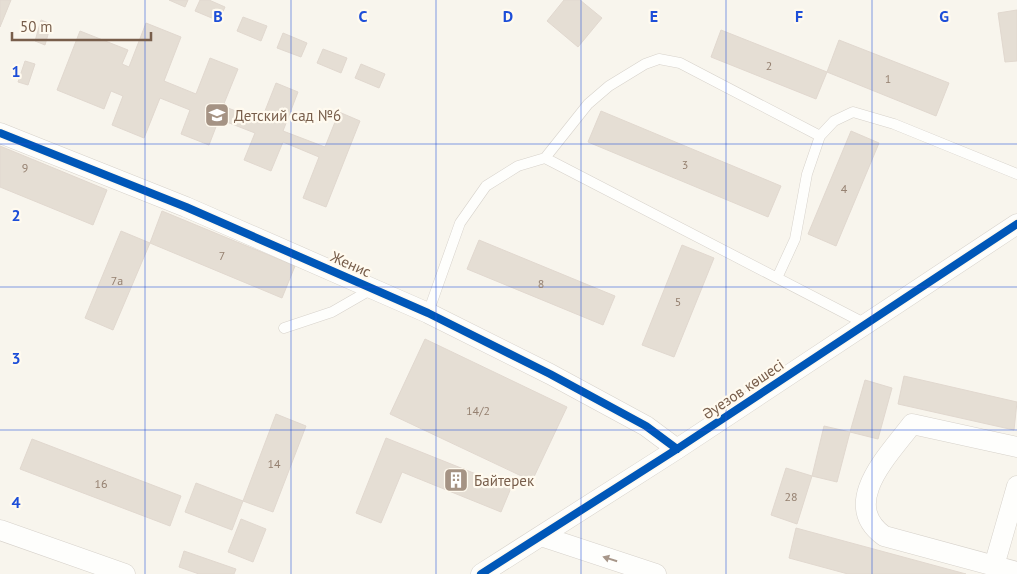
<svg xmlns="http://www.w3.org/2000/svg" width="1017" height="574" font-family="'PT Sans',sans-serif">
  <rect width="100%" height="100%" fill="#f8f5ed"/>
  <!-- building -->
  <path fill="#e5ded4" stroke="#e1d8cf" d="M0,0H11L0,27Z
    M169,0H188L185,7Z
    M200,0H209L225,7L219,21L195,11Z
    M564,0H580L602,18L578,47L547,21Z
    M1017,10V61L1005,62L998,13Z
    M243,17L267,26L261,41L237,31Z
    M41,20L51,24L45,45L35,41Z
    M146,23L181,37L164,81L196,94L210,58L238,69L223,106L261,121L276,83L298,92L283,131L325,147L339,112L360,121L326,207L303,198L319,157L283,142L271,171L244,160L255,133L219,119L209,145L181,134L190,110L160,98L144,138L112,125L123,96L111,91L104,109L57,90L80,31L128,50L122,64L129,67Z
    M721,30L827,72L816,99L711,57Z
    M283,33L307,43L301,57L277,48Z
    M839,40L949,83L936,116L827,72Z
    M323,49L347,58L341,73L317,63Z
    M25,61L35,64L28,85L18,82Z
    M361,64L385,74L379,88L355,78Z
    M601,111L781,186L768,217L588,142Z
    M851,131L879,143L836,246L808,234Z
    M0,146L107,190L93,225L0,187Z
    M162,211L295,266L282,298L150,243Z
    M121,231L150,243L113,330L85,318Z
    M479,240L615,296L603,325L467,269Z
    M682,245L714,258L674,357L642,345Z
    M425,339L567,407L532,481L390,414Z
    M904,376L1017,402L1014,430L898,404Z
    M865,380L892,388L878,439L850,432Z
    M276,414L306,426L273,512L243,501Z
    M824,426L850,432L837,482L812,476Z
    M386,438L511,488L501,512L402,472L381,523L356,513Z
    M32,439L181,496L170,526L20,469Z
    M786,468L812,476L797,524L771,515Z
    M196,483L243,501L232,530L185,512Z
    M241,519L266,529L253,562L228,552Z
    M796,528L966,574H848L789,558Z
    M184,551L236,569L234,574H199L179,567Z"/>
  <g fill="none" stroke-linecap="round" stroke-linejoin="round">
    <defs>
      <path id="lane" d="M545,158L866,324
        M777,278L795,239L807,174L820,136L834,121L853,112L894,124L1017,174
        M428,313L460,223L486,186L518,166L545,158L588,104L609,86L645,64L659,59L680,63L820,136
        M284,328L332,312L372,289"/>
      <path id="street" d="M0,133L186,207L428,313L550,374L646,426L677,449
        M1017,447L912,424C889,455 839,503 884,536L1017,572
        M0,530L125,574
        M541,536L656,574
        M994,566L1017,486
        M481,574L677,449L1017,224"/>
    </defs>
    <!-- lane casing -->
    <use href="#lane" stroke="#d7d2cb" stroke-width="11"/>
    <!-- street casing -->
    <use href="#street" stroke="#d7d2cb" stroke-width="21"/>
    <!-- lane -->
    <use href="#lane" stroke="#fefefc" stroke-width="10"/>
    <!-- street -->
    <use href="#street" stroke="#fefefc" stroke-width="20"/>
    <defs>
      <path id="cycleway" d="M0,133L186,207L428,313L550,374L646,426L677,449
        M481,574L677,449L1017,224"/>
    </defs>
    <!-- cycleway casing -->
    <use href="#cycleway" stroke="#fffaef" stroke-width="11"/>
    <!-- cycleway -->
    <use href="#cycleway" stroke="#0057b8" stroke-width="8"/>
  </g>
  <!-- one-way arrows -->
  <defs><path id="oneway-solid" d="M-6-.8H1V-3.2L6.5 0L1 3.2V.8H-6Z" transform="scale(1.25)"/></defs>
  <use fill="#a79689" href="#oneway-solid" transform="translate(610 559) rotate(-162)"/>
  <!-- grid -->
  <path fill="none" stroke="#1d4ed8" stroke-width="1" stroke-opacity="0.55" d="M145,0V574M291,0V574M436,0V574M581,0V574M726,0V574M872,0V574M0,144H1017M0,287H1017M0,430H1017"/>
  <!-- icons -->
  <defs>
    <symbol id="school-square" viewBox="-11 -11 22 22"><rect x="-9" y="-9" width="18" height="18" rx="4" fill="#a59384" stroke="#fffaef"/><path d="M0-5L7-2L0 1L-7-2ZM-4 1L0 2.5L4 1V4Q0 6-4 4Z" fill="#fff"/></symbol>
    <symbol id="building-square" viewBox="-11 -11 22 22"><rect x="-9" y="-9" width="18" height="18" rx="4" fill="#a59384" stroke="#fffaef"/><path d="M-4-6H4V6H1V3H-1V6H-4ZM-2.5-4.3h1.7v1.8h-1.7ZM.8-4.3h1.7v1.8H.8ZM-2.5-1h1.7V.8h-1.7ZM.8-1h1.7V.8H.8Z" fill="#fff"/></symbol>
  </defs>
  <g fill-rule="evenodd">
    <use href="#school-square" x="203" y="101" width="28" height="28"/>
    <use href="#building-square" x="442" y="466" width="28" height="28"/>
  </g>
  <g text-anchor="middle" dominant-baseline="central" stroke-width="4.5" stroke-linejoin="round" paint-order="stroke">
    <!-- number labels -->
    <g font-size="12" fill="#958070">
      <text x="769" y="65">2</text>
      <text x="888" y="78">1</text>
      <text x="685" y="164">3</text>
      <text x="25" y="167">9</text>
      <text x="844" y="188">4</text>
      <text x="222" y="255">7</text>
      <text x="117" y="280">7а</text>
      <text x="541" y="283">8</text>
      <text x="678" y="301">5</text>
      <text x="478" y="410">14/2</text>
      <text x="274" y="463">14</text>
      <text x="101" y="483">16</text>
      <text x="791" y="496">28</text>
    </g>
    <!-- poi labels -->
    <g font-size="15" fill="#785e4b" stroke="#fffaef" text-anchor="start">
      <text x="234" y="115">Детский сад №6</text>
      <text x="474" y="480">Байтерек</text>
    </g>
    <!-- street labels -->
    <g font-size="15" fill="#785e4b" stroke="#fffaef">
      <text transform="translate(351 264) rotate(24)">Женис</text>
      <text transform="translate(743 389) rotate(-34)">Әуезов көшесі</text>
    </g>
  </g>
  <g font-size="16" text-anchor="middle" font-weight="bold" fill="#1d4ed8" stroke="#fffaef" stroke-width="4.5" stroke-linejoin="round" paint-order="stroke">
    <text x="218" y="22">B</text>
    <text x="363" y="22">C</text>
    <text x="508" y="22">D</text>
    <text x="654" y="22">E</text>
    <text x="799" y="22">F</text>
    <text x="944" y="22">G</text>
    <text x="16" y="77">1</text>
    <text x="16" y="221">2</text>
    <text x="16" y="364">3</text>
    <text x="16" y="508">4</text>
  </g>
  <!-- scale -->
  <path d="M12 32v8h139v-8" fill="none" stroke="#785e4b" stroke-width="2.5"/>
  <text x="20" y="32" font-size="15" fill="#785e4b" stroke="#fffaef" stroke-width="4" paint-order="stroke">50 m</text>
</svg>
